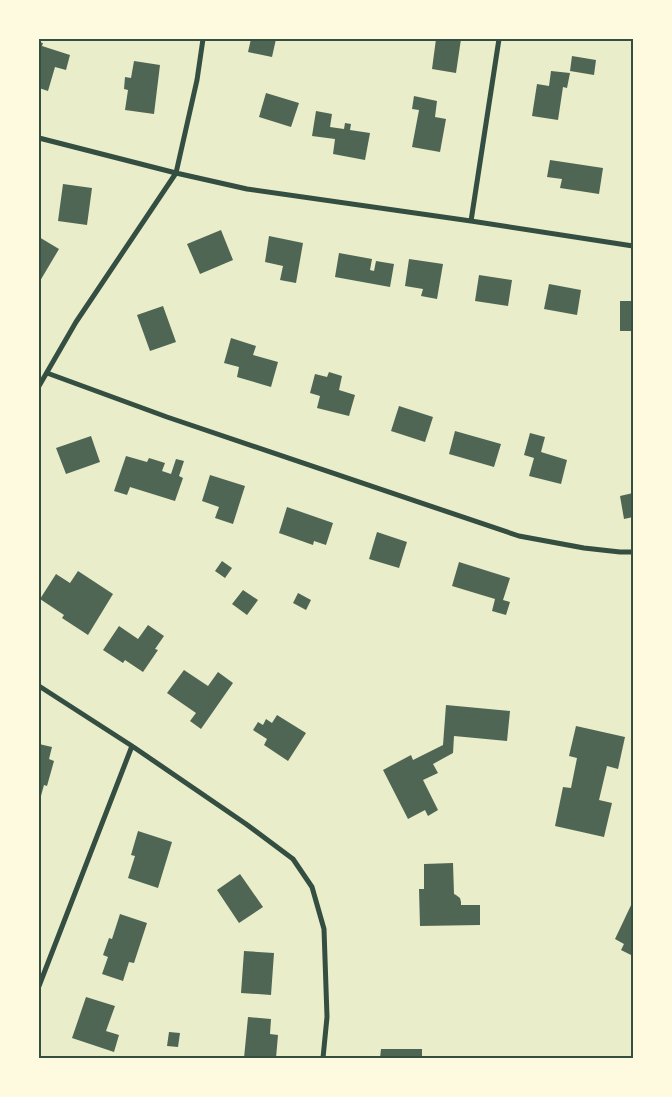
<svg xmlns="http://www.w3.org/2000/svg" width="672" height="1097" font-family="Lora,serif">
  <rect width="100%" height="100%" fill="#e9edc9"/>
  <!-- building -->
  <path fill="#4f6655" d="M251,39H276L272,57L248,52Z
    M436,39H461L456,73L432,69Z
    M39,42L43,43L42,46L70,55L66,70L55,67L48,91L39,88Z
    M572,56L596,60L594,75L570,71Z
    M134,61L160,65L154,114L125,110L128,90L124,89L125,77L131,78Z
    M551,71L570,73L567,88L563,87L558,120L532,116L537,84L549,86Z
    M266,93L299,103L291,127L259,117Z
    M414,96L437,101L435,117L446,119L440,152L412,147L419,110L412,109Z
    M316,111L332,114L330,127L344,129L345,123L351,124L350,130L370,133L365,160L333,154L335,139L312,136Z
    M550,160L603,168L599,194L560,188L562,179L547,177Z
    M63,184L92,188L87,225L58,221Z
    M221,230L233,260L200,274L187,244Z
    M269,236L303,243L296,283L280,280L283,266L265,262Z
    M39,237L59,249L40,281L39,280Z
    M339,253L372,259L370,270L374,271L376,261L394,264L390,287L335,277Z
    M409,259L443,264L437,299L421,296L423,289L405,286Z
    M479,275L512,280L508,306L475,301Z
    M549,284L581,290L577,315L544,309Z
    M620,301H633V331H620Z
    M163,306L176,342L150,351L137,315Z
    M231,338L256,346L253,355L278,362L271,387L237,377L239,367L224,363Z
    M329,372L342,376L339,390L355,395L349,416L317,408L320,396L310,393L315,374L327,377Z
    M399,406L433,417L425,442L391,431Z
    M455,431L501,444L494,467L449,454Z
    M530,433L545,437L541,452L567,460L561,484L529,476L534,458L524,455Z
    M91,436L100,462L66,474L56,448Z
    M126,456L147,462L149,458L165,463L162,471L171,474L176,459L184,461L179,476L183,478L175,501L130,487L127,495L114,491Z
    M210,475L245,486L233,524L215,518L219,507L202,501Z
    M633,493V517L624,519L620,496Z
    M287,507L333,523L326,545L314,541L313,545L279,533Z
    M377,532L407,542L399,568L369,559Z
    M222,561L232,568L225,578L215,571Z
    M459,562L510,578L503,600L510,602L506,615L492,611L495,599L452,586Z
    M78,571L113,594L88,635L62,618L64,615L40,599L56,574L70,583Z
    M243,590L258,600L247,615L232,604Z
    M298,593L311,600L306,610L293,603Z
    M148,625L164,636L155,649L158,650L143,672L125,660L123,663L103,650L119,626L138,639Z
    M184,670L208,686L218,672L233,683L201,729L190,721L196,713L167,693Z
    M446,705L510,711L507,741L454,736L453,753L433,764L438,773L423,780L438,810L428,816L425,810L408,819L383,770L411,755L413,760L443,745Z
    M277,715L306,733L288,761L264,745L267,739L253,730L258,722L263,725L266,719L272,723Z
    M576,726L625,737L618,769L607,766L599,800L612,803L604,837L555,826L563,787L571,788L577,758L569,756Z
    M39,744L52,747L49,759L54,761L47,786L44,785L39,803Z
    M138,831L172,842L158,888L128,878L135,856L131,855Z
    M453,863L454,894L456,895L460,898L461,902V905H480V925L420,926L419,889H424V864Z
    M240,874L263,907L239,923L217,890Z
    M633,901V956L621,950L624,944L615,939Z
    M120,914L147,923L134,963L129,962L123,981L102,974L108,957L103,955L109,938L112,939Z
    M244,951L274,953L271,995L241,993Z
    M86,997L115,1006L106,1031L119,1035L114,1052L72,1038Z
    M248,1017L271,1019L270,1034L278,1035L276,1058H244Z
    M169,1032L180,1033L178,1047L167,1046Z
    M381,1049H422V1058H380Z"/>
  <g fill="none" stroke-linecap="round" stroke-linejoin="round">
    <!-- minor -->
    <path stroke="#344e41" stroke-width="5" d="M39,138L176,173L247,189L471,221L633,246
      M471,221L499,39
      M47,373L167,417L519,536L584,548L620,552H633
      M39,386L76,322L176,173L197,80L203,39
      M39,686L132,746L246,824L293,859L312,887L324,929L327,1017L323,1058
      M39,986L132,746"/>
  </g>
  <!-- border -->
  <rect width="672" height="1097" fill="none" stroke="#fefae0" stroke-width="80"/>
  <rect x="40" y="40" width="592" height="1017" fill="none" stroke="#344e41" stroke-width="2"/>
</svg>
